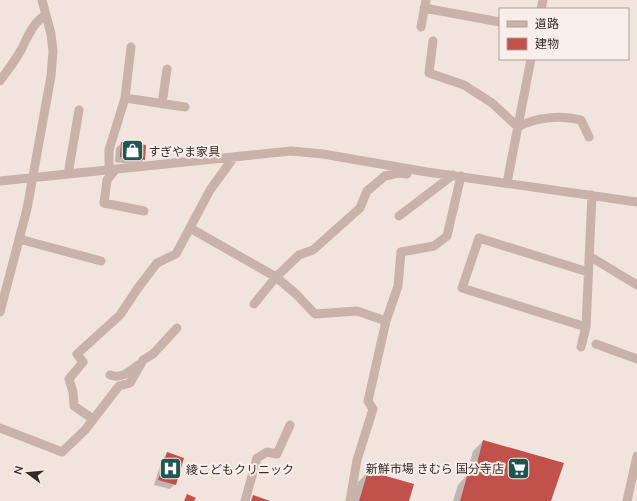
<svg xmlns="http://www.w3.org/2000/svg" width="637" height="501" font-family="Mulish,'Noto Sans JP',sans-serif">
  <rect width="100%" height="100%" fill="#f1e4dc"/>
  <!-- shadow -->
  <path fill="#0003" d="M122,143L144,159L139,165L115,162L116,148Z
    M483,441L550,501H453L458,485L466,476L473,451Z
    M168,453L175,484L170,489L154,485L162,459Z
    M368,472L408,501H352L358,482Z"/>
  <!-- building -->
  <path fill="#c1524b" d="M121,142L146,145L145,160L120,157Z
    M483,440L564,463L551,501H460L468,473L474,475Z
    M167,452L184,458L176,485L158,480Z
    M368,471L414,484L409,501H359Z
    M187,494L196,498L194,501H184Z
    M253,495L270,501H251Z"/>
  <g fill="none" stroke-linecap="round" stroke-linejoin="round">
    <!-- minor -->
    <path stroke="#c9b2a9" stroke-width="9" d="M424,8L500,22
      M541,9L543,0
      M421,27L426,0
      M433,41L429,73L464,85L492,103L518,127C536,117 561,115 581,120L589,137
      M0,81C7,71 15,61 21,50C28,37 32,23 46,15
      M125,98L185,107
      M162,104L167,69
      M116,169L107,180L104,203L144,211
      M109,170V150L125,98L131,47
      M68,174L79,110
      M0,181L291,151L323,154L427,172L637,202
      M507,183L531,59
      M399,216L453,175
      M190,228L276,277L296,294L315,314L357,311L386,321L368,401L373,409L357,460L350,501
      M19,239L101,261
      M589,256L637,285
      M254,304L276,277L299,255L313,250L360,208L367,191L385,176L398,173L407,174
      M0,312L27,209L51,76L53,51L51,34L42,0
      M386,321L398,286L401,252L434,246L447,236L461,176
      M586,327L462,288L479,238L588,272
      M596,344L637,359
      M581,347L586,327L592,195
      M110,375C122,379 129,372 138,365
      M93,419L74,406L73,392L69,379L83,362L77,354L120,315L138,288L157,263L176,254L210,190L234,157
      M0,428L62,452L85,430L119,386L130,383L143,360L153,354L177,328
      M245,501L257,458L267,452L277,454L290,425
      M627,501L637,456"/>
  </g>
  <!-- icons -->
  <defs>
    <symbol id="shop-square" viewBox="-11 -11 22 22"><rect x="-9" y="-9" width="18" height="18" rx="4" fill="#205650" stroke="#f9eee9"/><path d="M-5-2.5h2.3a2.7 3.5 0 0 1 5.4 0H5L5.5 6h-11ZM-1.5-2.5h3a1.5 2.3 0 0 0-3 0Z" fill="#fff"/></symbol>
    <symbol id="supermarket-square" viewBox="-11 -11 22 22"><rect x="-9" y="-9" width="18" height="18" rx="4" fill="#205650" stroke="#f9eee9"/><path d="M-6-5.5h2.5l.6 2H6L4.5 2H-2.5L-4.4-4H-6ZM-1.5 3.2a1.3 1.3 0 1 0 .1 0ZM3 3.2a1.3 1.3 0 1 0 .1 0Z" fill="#fff"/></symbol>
    <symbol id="hospital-square" viewBox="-11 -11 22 22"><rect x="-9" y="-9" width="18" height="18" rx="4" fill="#205650" stroke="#f9eee9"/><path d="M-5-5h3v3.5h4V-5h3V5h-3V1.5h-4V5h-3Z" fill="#fff"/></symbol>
  </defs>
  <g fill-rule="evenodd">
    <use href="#shop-square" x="120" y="138" width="25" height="25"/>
    <use href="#supermarket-square" x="506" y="456" width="25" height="25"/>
    <use href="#hospital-square" x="158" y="456" width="25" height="25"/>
  </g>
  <g text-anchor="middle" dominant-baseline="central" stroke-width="4" stroke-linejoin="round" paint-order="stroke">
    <!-- poi labels -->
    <g font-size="12" fill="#362a28" stroke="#f9eee9" text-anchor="start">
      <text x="148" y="151">すぎやま家具</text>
      <text x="504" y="468" text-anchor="end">新鮮市場 きむら 国分寺店</text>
      <text x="186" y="469">綾こどもクリニック</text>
    </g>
  </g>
  <!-- legend -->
  <rect x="499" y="8" width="130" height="52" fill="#f9eee9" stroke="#aba09c"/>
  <rect x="507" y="21" width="20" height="6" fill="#c9b2a9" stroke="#aba09c"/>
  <text x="535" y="28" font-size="12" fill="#362a28">道路</text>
  <rect x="507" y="38" width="20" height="12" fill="#c1524b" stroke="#aba09c"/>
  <text x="535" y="48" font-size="12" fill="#362a28">建物</text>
  <!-- north arrow -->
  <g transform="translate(28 473) rotate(286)" stroke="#f9eee9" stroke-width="3" paint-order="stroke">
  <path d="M0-3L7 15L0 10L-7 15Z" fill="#362a28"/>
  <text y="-6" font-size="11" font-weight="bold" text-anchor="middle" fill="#362a28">N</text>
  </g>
</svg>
